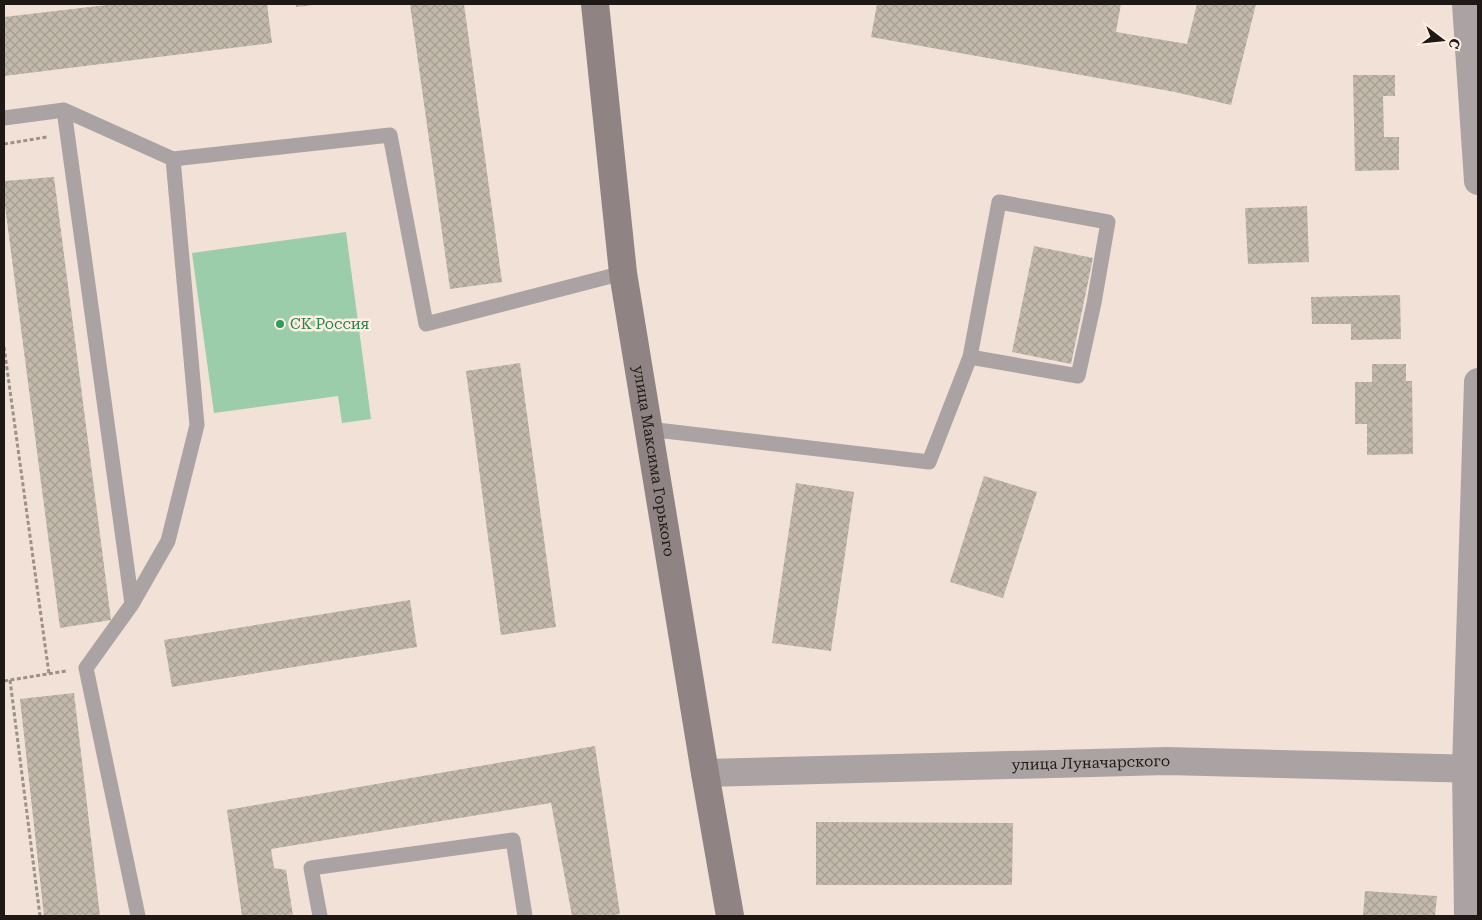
<svg xmlns="http://www.w3.org/2000/svg" width="1482" height="920" font-family="'Roboto Serif',serif">
  <defs>
    <pattern id="building-cross-hatch" width="8" height="8" patternUnits="userSpaceOnUse" patternTransform="scale(1.25)"><rect width="8" height="8" fill="#c2b9ab"/><path d="M0 0l8 8M0 8l8-8" fill="none" stroke="#a69e92"/></pattern>
  </defs>
  <rect width="100%" height="100%" fill="#f1e1d7"/>
  <!-- pitch -->
  <path fill="#9bcdaa" d="M346,232L371,419L342,423L338,396L214,413L192,253Z"/>
  <!-- building -->
  <path fill="url(#building-cross-hatch)" d="M115,4H267L272,43L4,76V17Z
    M296,4H314V5L296,7Z
    M410,4H464L502,282L450,289Z
    M877,4H973L980,5V4H1121L1116,32L1187,44L1197,4H1256L1231,105L1175,92L871,37Z
    M1353,75H1395V96H1383L1384,137H1399V170L1355,171Z
    M54,177L111,620L60,628L4,198V181Z
    M1307,206L1309,262L1248,264L1245,208Z
    M1034,246L1093,258L1071,364L1012,352Z
    M1400,295L1401,339L1351,340V324H1312L1311,297Z
    M520,363L556,627L501,635L466,371Z
    M1372,364H1406V381H1412L1413,454L1367,455V424H1355V382H1372Z
    M984,476L1037,492L1003,598L950,582Z
    M796,483L854,492L831,651L772,643Z
    M410,600L417,647L172,687L164,640Z
    M74,693L100,916H44L20,699Z
    M595,746L620,914L607,916H572L551,803L271,849L274,868L286,870L293,916H242L227,810Z
    M816,822L1013,823L1012,885H816Z
    M1365,891L1437,896L1435,916H1363Z"/>
  <g fill="none" stroke-linecap="round" stroke-linejoin="round">
    <!-- path -->
    <path stroke="#9d918a" stroke-width="3" stroke-dasharray="4 2.5" stroke-linecap="butt" d="M4,144L47,137
      M4,347L49,674
      M10,680L40,916
      M4,681L66,671"/>
    <!-- lane -->
    <path stroke="#aba3a3" stroke-width="15" d="M64,110L173,159L390,135L426,324L623,273
      M4,118L64,110L132,604L86,668L138,916
      M648,429L929,462L970,357L999,202L1108,222L1094,303L1078,376L970,357
      M132,604L168,541L197,425L173,159
      M320,916L311,868L513,840L525,916"/>
    <!-- street -->
    <g stroke="#aba3a3" stroke-width="28">
      <path d="M1466,4L1478,181"/>
      <path id="s1" d="M705,773L1167,761L1478,769"/>
      <path d="M1468,916L1466,769L1478,382"/>
    </g>
    <!-- secondary -->
    <path stroke="#8f8384" stroke-width="28" id="s2" d="M595,4L623,273L705,773L730,916"/>
  </g>
  <!-- markers -->
  <circle fill="#2e9e5b" stroke="#ffeee4" stroke-width="2" cx="280" cy="324" r="5"/>
  <g text-anchor="middle" dominant-baseline="central" stroke-width="5" stroke-linejoin="round" paint-order="stroke">
    <!-- leisure labels -->
    <g font-size="15" fill="#27864d" stroke="#ffeee4" text-anchor="start">
      <text x="290" y="324">СК Россия</text>
    </g>
    <!-- street labels -->
    <g font-size="15" fill="#1e1915" stroke="#ffeee4">
      <text stroke="none"><textPath href="#s2" startOffset="461">улица Максима Горького</textPath></text>
      <text stroke="none"><textPath href="#s1" startOffset="386">улица Луначарского</textPath></text>
    </g>
  </g>
  <!-- border -->
  <rect width="1482" height="920" fill="none" stroke="#1e1915" stroke-width="10"/>
  <!-- north arrow -->
  <g transform="translate(1442 40) rotate(106)" stroke="#ffeee4" stroke-width="4" paint-order="stroke">
  <path d="M0-4L9 19L0 12L-9 19Z" fill="#1e1915"/>
  <text y="-8" font-size="14" font-weight="bold" text-anchor="middle" fill="#1e1915">С</text>
  </g>
</svg>
